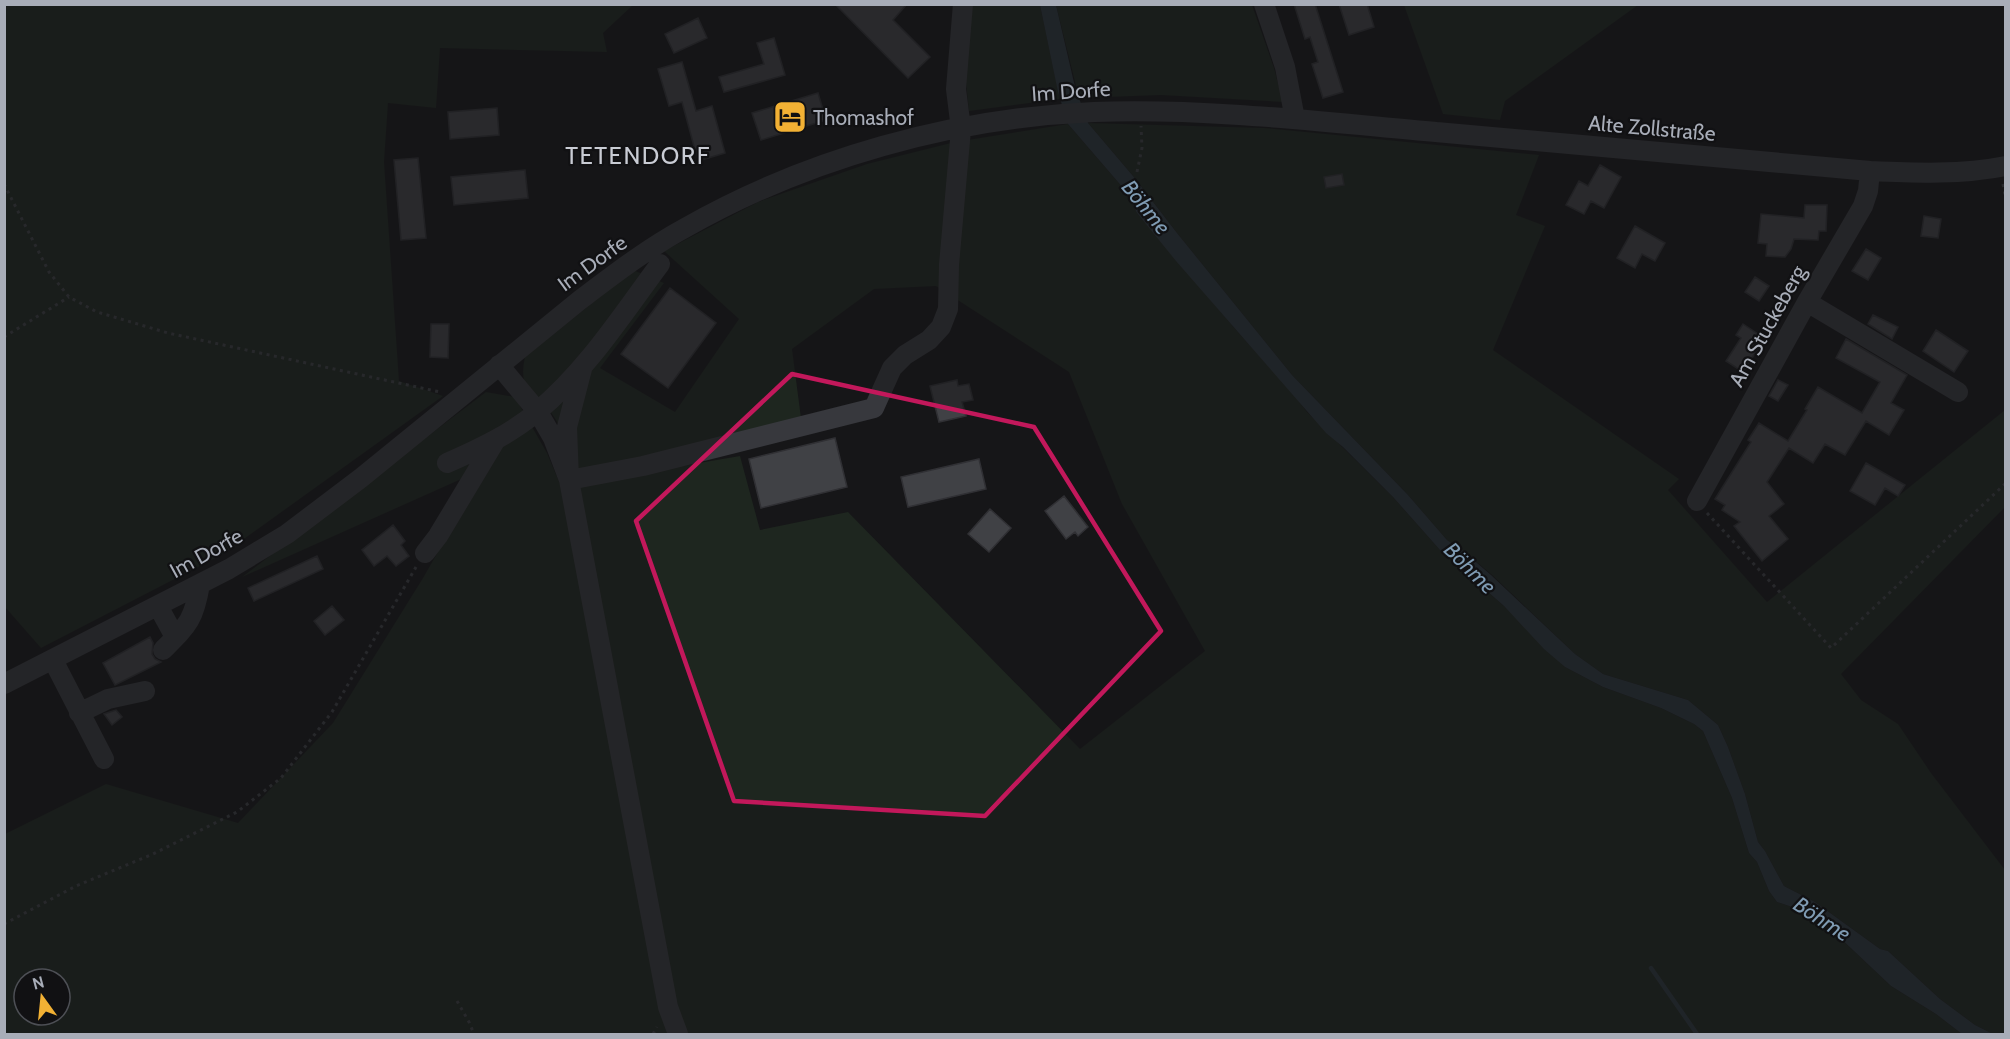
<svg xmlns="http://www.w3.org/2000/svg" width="2010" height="1039" font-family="Cabin,sans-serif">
  <rect width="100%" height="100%" fill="#161618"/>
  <!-- green -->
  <path fill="#1e261f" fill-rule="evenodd" d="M4,5H633L603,33L607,52L440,48L436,108L388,103L384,162L399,381L443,396L223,554L41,648L5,607Z
    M970,5H1040L1060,99L969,111L964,64Z
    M1056,5H1252L1274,68L1283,102L1161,95L1079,98Z
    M1404,5V4L1638,5L1505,101L1500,120L1443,114Z
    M1088,123L1264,128L1539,155L1516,215L1545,226L1493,350L1679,479L1668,490L1767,602L2005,410V507L1841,674L1861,700L1898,724L1931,773L2005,870V1034H1993L1975,1025L1940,999L1888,951L1880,949L1815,902L1784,886L1765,851L1758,842L1745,794L1728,747L1718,725L1688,700L1603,674L1575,654L1491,574L1462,550L1447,540L1408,495L1292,375L1177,233L1133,176Z
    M1068,124L1124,189L1137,213L1237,331L1292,392L1307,412L1393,497L1440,550L1504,606L1565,667L1603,687L1661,708L1694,724L1703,731L1732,798L1749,853L1757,862L1769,891L1777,902L1798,909L1837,935L1891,986L1936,1014L1962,1034H5V834L106,784L238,823L333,723L423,578L486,468L242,577L486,392L515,397L547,453L560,484L584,603L576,484L740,456L760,530L848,512L1080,749L1205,651L1122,504L1069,372L936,286L874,289L792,349L801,418L578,473C571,456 565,436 556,420C541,392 516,397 525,357L633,270L664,283L600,368L675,412L739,319L664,251L758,202L867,164L955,142ZM24,979H60V1015H24Z"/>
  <!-- water -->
  <path fill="#2c353c" d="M1040,5H1056L1075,87L1088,123L1133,176L1177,233L1292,375L1408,495L1447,540L1462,550L1491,575L1575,654L1603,674L1688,700L1718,725L1728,747L1745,794L1758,842L1765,851L1784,886L1815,902L1880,949L1888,951L1940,999L1975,1025L1993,1034H1962L1936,1014L1891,986L1837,935L1798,909L1777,902L1769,891L1757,862L1749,853L1732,798L1703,731L1694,724L1661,708L1603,687L1565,667L1544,649L1504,606L1440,550L1393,497L1343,447L1326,433L1176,261L1137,213L1124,189L1068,124L1058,92Z"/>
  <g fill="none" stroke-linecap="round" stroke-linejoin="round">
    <!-- stream -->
    <path stroke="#2c353c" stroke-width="4.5" d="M1651,968L1697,1034"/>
  </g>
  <!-- building -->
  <path fill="#404145" stroke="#303034" stroke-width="1.5" d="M835,4H907L893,20L930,57L908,78Z
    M1294,4H1315L1343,92L1323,98L1312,64L1318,62L1310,37L1305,39Z
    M1339,4H1367L1374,27L1349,35Z
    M698,18L707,38L674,53L665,34Z
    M774,38L785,75L724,92L719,77L764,64L757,43Z
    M682,62L696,111L712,106L725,153L698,161L682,102L669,106L658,69Z
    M818,93L826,120L761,140L752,113Z
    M497,108L499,135L450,139L448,112Z
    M418,158L426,238L401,240L394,160Z
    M1600,165L1621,177L1604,208L1591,201L1584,214L1566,205L1579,181L1588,186Z
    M525,170L528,198L454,205L451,177Z
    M1342,174L1344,185L1326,188L1324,177Z
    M1805,205H1827L1826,231H1819L1818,240L1794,239L1791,249L1785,257L1766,256L1767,244L1758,243L1761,214L1804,218Z
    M1924,216L1941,219L1938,238L1921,236Z
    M1635,226L1665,243L1655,261L1642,254L1635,268L1617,258Z
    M1866,249L1881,258L1868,280L1852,271Z
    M1755,277L1769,286L1759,301L1745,292Z
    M670,288L716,323L668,388L621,354Z
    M1873,315L1898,327L1892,339L1868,324Z
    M431,324H449L448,358L430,357Z
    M1743,324L1758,334L1753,343L1759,347L1743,372L1726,361L1741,338L1736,335Z
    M1936,330L1968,351L1954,372L1923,351Z
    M1846,339L1907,375L1891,403L1904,410L1889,435L1866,421L1845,455L1825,444L1813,463L1789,448L1767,482L1784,504L1769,516L1788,539L1762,561L1734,526L1740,522L1722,510L1725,505L1715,499L1751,442L1748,440L1759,423L1788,441L1807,410L1805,409L1818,387L1862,413L1880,382L1836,358Z
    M957,380L958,386L969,384L973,400L962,402L966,416L939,422L930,386Z
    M1778,380L1788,385L1778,401L1769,396Z
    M835,438L847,487L761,508L749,459Z
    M979,459L986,489L908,507L901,477Z
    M1866,463L1905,485L1898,496L1885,488L1875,505L1850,491Z
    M1064,496L1088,527L1078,536L1075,532L1066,539L1045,511Z
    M990,509L1011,528L989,552L968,534Z
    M393,525L405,541L401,545L409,556L396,566L387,556L374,566L362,550Z
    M317,556L323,569L254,601L248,588Z
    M332,606L344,620L325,635L314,621Z
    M150,637L153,643L152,654L155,659L161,662L115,685L103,663Z
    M116,710L122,717L112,725L104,714Z"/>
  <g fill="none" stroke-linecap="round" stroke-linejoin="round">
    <!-- path -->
    <path stroke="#3d3f44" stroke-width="3" stroke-dasharray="3 4.5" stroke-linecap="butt" d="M1137,172L1142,148L1141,126
      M4,184L49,272L69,297L97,312L168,333L440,392
      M2003,184L2006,200
      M4,337L69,297
      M1707,513L1831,648L2006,483
      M4,924L76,886L153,854L237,812L281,778L332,712L416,567
      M457,1001L469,1022L474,1034
      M653,1034L657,1027"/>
    <!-- minor -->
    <path stroke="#37383d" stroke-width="20" d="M1264,4L1285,67L1295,119
      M1807,302L1958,392
      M499,365L538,412L553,438L569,480L668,1007L678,1034
      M582,369L567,427L569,480L643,466L874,408L892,368L905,355L929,340L941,327L948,309L949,265L961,129L956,89L963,4
      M447,463C479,449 511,434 538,411C587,370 622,315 660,264
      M1697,501L1807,302L1863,206L1868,191L1870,171
      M425,553L438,536L495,441
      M158,606L175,637
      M163,650C188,625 194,620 200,584
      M53,660L104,759
      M4,684L229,569L287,534L361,478L580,300C613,275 648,248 685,228C808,158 953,118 1094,112C1208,108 1323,122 1436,132C1581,145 1726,158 1870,171C1916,173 1961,175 2006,166
      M79,713L108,699L145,691"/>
  </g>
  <!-- marked area -->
  <path d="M0 0H2010V1039H0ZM792,374L1034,427L1161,631L985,816L734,801L636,521Z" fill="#161618" fill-opacity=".55" fill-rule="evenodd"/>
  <path fill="none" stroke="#c2185b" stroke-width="4.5" stroke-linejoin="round" d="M792,374L1034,427L1161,631L985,816L734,801L636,521Z"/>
  <!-- icons -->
  <defs>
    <symbol id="hotel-square" viewBox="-11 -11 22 22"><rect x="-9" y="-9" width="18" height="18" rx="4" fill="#f2b134" stroke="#111113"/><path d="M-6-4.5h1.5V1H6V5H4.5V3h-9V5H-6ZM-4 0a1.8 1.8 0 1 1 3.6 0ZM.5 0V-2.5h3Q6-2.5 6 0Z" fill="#111"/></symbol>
  </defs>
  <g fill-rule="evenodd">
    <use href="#hotel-square" x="771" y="98" width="38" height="38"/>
  </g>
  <g text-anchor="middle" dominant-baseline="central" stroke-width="4.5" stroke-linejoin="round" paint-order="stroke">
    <!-- street labels -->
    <g font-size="21" fill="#a8adb8" stroke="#111113">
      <text transform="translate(1071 91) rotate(-4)">Im Dorfe</text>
      <text transform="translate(1652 128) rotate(5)">Alte Zollstraße</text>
      <text transform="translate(592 263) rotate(-36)">Im Dorfe</text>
      <text transform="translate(1767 326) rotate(-61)">Am Stuckeberg</text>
      <text transform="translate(206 553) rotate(-29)">Im Dorfe</text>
    </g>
    <!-- poi labels -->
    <g font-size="21" fill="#a8adb8" stroke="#111113" text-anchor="start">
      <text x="813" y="117">Thomashof</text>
    </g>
    <!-- water labels -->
    <g font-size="22" font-style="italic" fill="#7f9bb3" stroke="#111113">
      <text transform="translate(1146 207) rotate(51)">Böhme</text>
      <text transform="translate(1470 568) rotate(45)">Böhme</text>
      <text transform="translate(1822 919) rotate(33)">Böhme</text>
    </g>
    <!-- quarter labels -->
    <g font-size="24" letter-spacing="1.5" fill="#c9ccd4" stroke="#111113">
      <text x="638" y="155">TETENDORF</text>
    </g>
  </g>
  <!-- border -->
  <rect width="2010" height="1039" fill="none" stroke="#a8adb8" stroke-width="12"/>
  <!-- north arrow -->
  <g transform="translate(42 997) rotate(345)"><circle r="28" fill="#111113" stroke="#4d4f55" stroke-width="1.5"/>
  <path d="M0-4.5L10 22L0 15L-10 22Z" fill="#f2b134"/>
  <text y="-9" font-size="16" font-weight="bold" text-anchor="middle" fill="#a8adb8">N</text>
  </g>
</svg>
